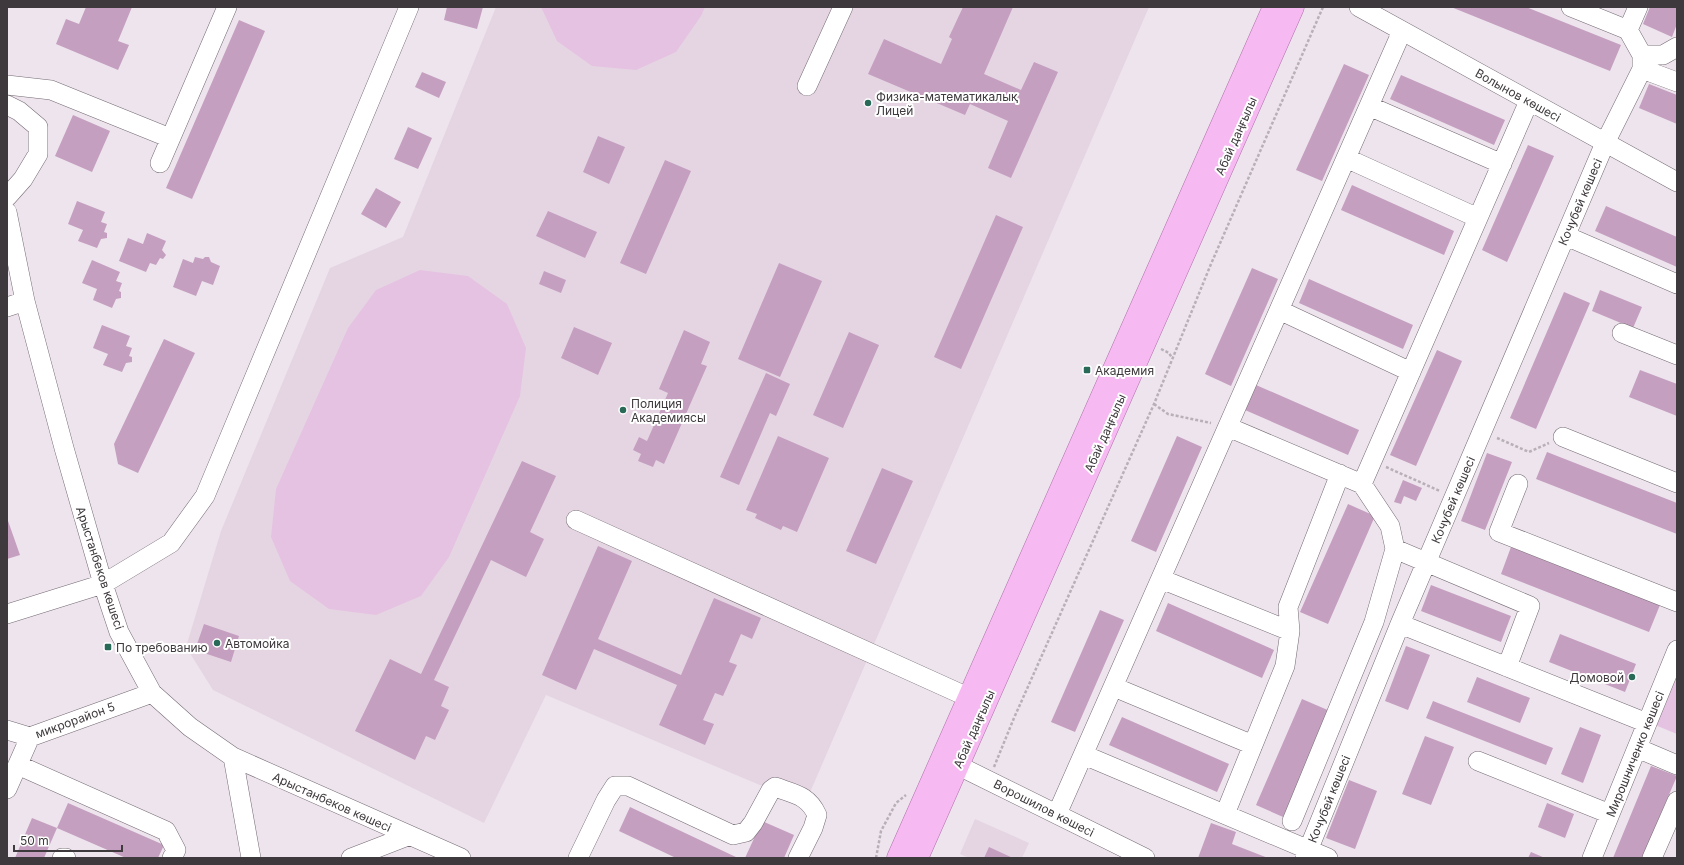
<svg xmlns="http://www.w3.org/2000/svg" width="1684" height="865" font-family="Inter,sans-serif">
  <rect width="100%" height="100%" fill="#eee4ed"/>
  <!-- built -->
  <path fill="#e5d5e3" d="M496,7H1149L805,804L546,695L484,823L213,690L186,647L221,531L330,268L403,237Z
    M975,819L1029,843L1022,858H969L960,854Z"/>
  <!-- green -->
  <path fill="#e5c2e1" d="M541,7H705L701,16L676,52L636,70L592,66L557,41Z
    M420,270L468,276L507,304L526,348L520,396L449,557L421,596L376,615L329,609L290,581L271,537L276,489L348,328L376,290Z
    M1677,672V734L1655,725Z"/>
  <!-- building -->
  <path fill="#c59fc0" d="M86,7H132L118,41L129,45L118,70L56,44L66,19L79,24Z
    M447,7H483L477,29L444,20Z
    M963,7H1013L984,74L1021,90L1034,62L1058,72L1011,178L988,168L1008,121L970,104L965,115L868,74L884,39L941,64L952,39L949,37Z
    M1451,7H1526L1621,45L1610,71Z
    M1650,7H1677V24L1672,37L1643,24Z
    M239,20L265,31L192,199L166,188Z
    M1344,64L1369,75L1322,181L1296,170Z
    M422,72L446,82L439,98L415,87Z
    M1401,75L1505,120L1494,145L1390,99Z
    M1649,84L1677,95V124L1639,108Z
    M73,115L110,131L92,172L55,156Z
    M408,127L432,138L418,169L394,159Z
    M598,136L625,147L609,184L583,172Z
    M1528,145L1554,156L1507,262L1482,250Z
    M665,160L691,171L646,274L620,263Z
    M1352,185L1454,231L1444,255L1341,210Z
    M376,188L401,202L386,228L361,214Z
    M77,201L105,212L101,222L107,224L104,232L107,233V238L101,239L97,248L78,241L83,230L68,224Z
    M1606,206L1677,237V267L1595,231Z
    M548,211L597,232L585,258L536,236Z
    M996,215L1023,227L961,369L934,357Z
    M147,233L166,241L162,250L166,255L163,259L160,258L156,265L150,263L146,272L119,261L128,238L143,244Z
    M195,257L203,259L205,257H209L211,262L220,266L213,285L202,281L196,296L173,287L183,259L193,263Z
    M92,260L120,272L116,281L122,283L119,291L121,292V298L116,299L112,308L93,300L97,289L82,283Z
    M779,263L822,281L780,377L738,359Z
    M1252,268L1278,279L1231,386L1205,374Z
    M544,271L566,280L561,293L539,284Z
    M1309,279L1413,325L1403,349L1299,303Z
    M1600,290L1642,307L1633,328L1592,311Z
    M1564,292L1590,303L1536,429L1510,418Z
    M102,325L130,336L126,346L132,348L129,356L132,357V362L126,363L122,372L103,365L108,354L93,348Z
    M574,327L612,343L598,375L561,358Z
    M684,330L710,342L701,364L707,366L664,464L656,460L653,467L638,461L641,454L633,450L639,437L647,441L668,393L659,389Z
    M849,332L879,345L843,428L813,415Z
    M164,339L195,353L138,473L118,464L114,444Z
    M1437,350L1462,361L1416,466L1390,455Z
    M1640,370L1677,384V416L1629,397Z
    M766,373L790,384L776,416L770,413L739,485L720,477Z
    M1256,385L1359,430L1348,455L1245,410Z
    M778,436L829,458L797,532L783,526L781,530L755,518L757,514L746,510Z
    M1177,436L1202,447L1156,552L1131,541Z
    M1547,452L1677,503V534L1536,479Z
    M1487,453L1512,462L1485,530L1461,521Z
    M522,461L556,476L530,532L544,539L526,577L491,560L434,680L449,687L441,706L449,710L435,740L426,736L415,760L355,731L390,659L421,674Z
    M882,468L913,481L876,564L846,551Z
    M1403,480L1422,488L1416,501L1404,496L1401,504L1394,502Z
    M1348,504L1375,516L1328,624L1300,612Z
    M7,518L20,555L7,559Z
    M598,546L632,561L598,639L681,675L714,598L761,618L752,639L741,634L729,662L737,665L723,696L715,693L703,720L714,724L705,745L659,725L677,685L594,649L576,690L542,675Z
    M1511,547L1660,605L1649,632L1501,574Z
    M1431,585L1511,616L1501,642L1421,611Z
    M1168,603L1274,650L1262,678L1156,631Z
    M1100,610L1124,620L1075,732L1051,722Z
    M204,624L239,636L231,662L195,650Z
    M1560,634L1636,664L1625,692L1549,662Z
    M1406,646L1430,655L1408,710L1385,701Z
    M1477,677L1530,698L1520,723L1467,702Z
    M1302,699L1330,711L1283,817L1256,805Z
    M1433,701L1553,748L1546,765L1426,718Z
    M1122,717L1229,764L1217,792L1109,745Z
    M1580,727L1601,735L1583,783L1561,774Z
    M1425,736L1454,747L1431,805L1402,794Z
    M1651,766L1677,776L1642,858H1613Z
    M1349,780L1377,791L1355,849L1326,838Z
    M68,803L164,845L158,858H126L57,828Z
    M1547,803L1574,814L1565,838L1538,827Z
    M630,807L738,858H676L619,831Z
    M32,818L57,828L44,858H15Z
    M762,821L794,835L784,858H745Z
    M1211,823L1236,832L1232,844L1268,858H1198Z
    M989,847L1013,858H984Z
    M1531,852L1545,858H1528Z"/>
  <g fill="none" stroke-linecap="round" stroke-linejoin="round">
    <defs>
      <path id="minor" d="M1359,7L1677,182
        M1571,7L1628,30L1642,55V69L1677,82
        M1628,30L1638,7
        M1642,55H1663L1677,47
        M7,85L51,90L170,138
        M807,86L843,7
        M7,105L19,111L38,127V154L23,179L7,197
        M1369,106L1502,164
        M1346,158L1478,218
        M160,163L227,7
        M7,212L25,301L64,448L103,584L119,632L152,693L190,727L233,757L461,858
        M1566,236L1677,284
        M7,307L25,301
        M1279,310L1411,372
        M1622,333L1677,355
        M1228,427L1362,484L1390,526L1395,549L1374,622L1292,821
        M1563,437L1677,483
        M1362,484L1529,101
        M1518,484L1499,532L1677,602
        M576,520L981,703
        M1395,549L1530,606L1507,667
        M1161,579L1290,631
        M7,614L103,584L171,543L205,496L409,7
        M1400,624L1647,723
        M1114,687L1253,745
        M7,730L30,737
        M1637,748L1677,765
        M1084,755L1328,858
        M233,757L251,858
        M945,759L1145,858
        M1478,761L1610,814
        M18,765L166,831L176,850L172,858
        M7,789L30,737L152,693
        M1057,814L1402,31
        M1225,814L1285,666L1290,631L1288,607L1340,474
        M62,858H66
        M351,858L408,836
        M578,858L606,800L615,786H628L733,835L746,832L753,823L771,790L775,787C794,794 808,795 817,815L813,828L798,858
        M1305,858L1400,624L1605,143L1642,69
        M1592,858L1677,650
        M1652,858L1677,801"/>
      <path id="major" d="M898,858L1274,7
        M917,858L1293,7"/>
    </defs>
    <!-- minor casing -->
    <use href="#minor" stroke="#746b73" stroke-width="20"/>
    <!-- major casing -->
    <use href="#major" stroke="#b16eac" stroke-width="23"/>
    <!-- path -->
    <path stroke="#b8b0b7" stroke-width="2.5" stroke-dasharray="3 2" stroke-linecap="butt" d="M1161,349L1169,353L1172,358
      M1154,404L1168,414L1211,423
      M1497,438L1529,452L1549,443
      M1386,467L1440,491
      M994,767L1014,718L1154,404L1211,264L1323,7
      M876,858L881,831L896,803L906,795"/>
    <!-- minor -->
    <use href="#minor" stroke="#fff" stroke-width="19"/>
    <!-- major -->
    <use href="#major" stroke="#f6b9f1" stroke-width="22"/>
  </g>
  <!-- markers -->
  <g fill="#286958" stroke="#fff" stroke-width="1.5">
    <circle cx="868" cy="103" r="4"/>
    <rect x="1083" y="366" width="8" height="8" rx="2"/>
    <circle cx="623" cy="410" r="4"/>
    <circle cx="217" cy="643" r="4"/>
    <rect x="104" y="643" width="8" height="8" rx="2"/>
    <circle cx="1632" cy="677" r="4"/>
  </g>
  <g text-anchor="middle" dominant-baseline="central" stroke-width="4" stroke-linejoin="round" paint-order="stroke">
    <!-- street labels -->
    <g font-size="12" fill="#3d393c" stroke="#fff">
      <text transform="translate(1518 95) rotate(29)">Волынов көшесі</text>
      <text transform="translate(1236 136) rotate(-66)">Абай даңғылы</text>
      <text transform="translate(1580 202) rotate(-67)">Кочубей көшесі</text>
      <text transform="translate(1105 433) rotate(-66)">Абай даңғылы</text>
      <text transform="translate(1453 500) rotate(-67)">Кочубей көшесі</text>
      <text transform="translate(100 568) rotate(72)">Арыстанбеков көшесі</text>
      <text transform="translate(75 720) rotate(-20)">микрорайон 5</text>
      <text transform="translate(974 729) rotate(-66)">Абай даңғылы</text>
      <text transform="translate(1635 754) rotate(-68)">Мирошниченко көшесі</text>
      <text transform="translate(1329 799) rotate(-68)">Кочубей көшесі</text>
      <text transform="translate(332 802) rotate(24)">Арыстанбеков көшесі</text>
      <text transform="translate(1044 808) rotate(27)">Ворошилов көшесі</text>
    </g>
    <!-- poi labels -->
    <g font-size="12" fill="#3d393c" stroke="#fff" text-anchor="start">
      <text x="876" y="96">Физика-математикалық<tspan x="876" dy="14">Лицей</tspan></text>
      <text x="1095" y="370">Академия</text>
      <text x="631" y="403">Полиция<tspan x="631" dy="14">Академиясы</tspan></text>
      <text x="225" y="643">Автомойка</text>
      <text x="116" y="647">По требованию</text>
      <text x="1624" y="677" text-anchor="end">Домовой</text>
    </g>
  </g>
  <!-- border -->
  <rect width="1684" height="865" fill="none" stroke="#3d393c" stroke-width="16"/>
  <!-- scale -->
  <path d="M14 845v6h108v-6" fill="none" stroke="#3d393c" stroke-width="2"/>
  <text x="20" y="845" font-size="12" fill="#3d393c" stroke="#ffffff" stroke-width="3" paint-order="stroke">50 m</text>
</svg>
